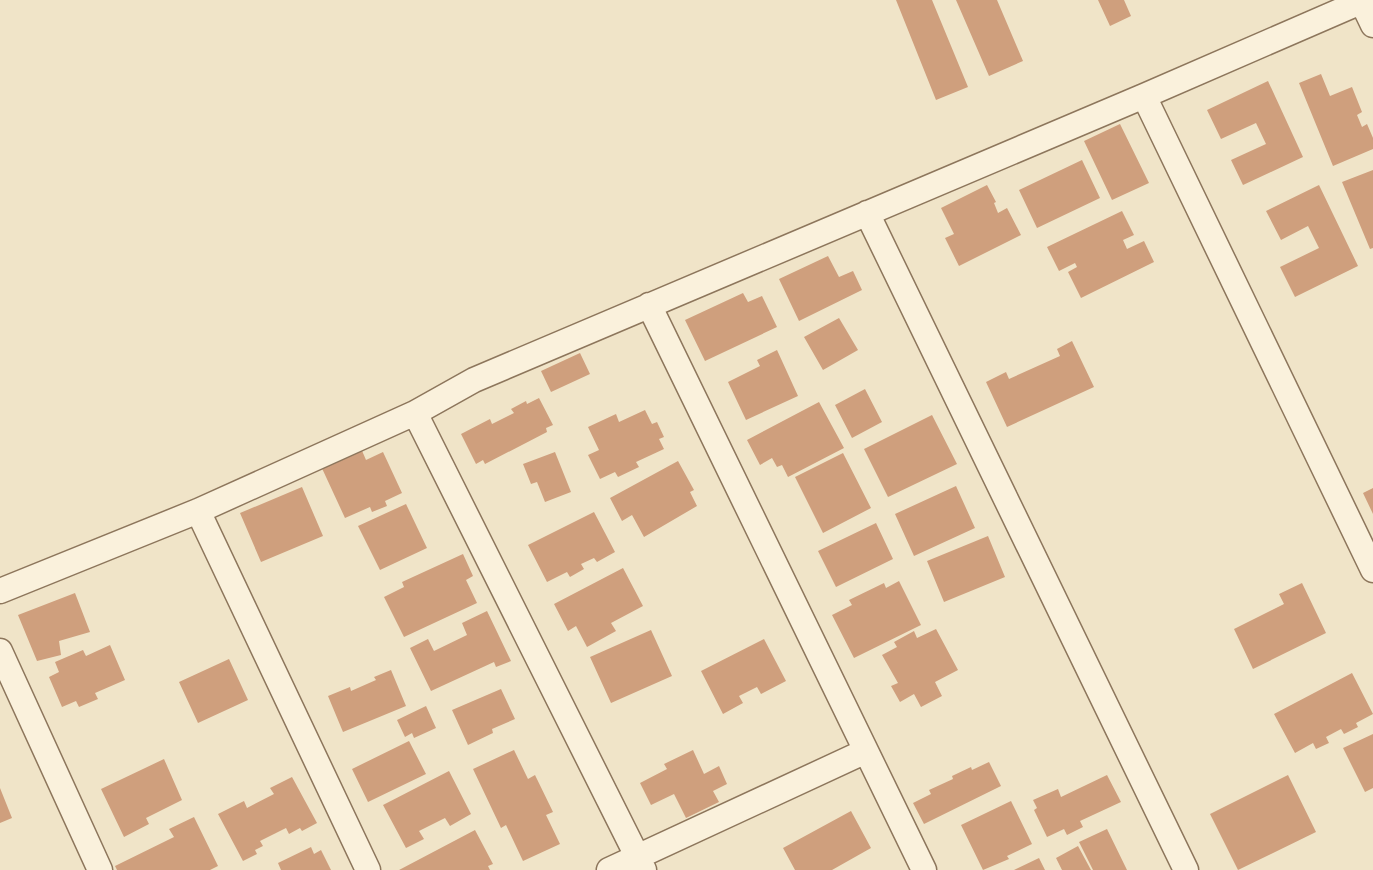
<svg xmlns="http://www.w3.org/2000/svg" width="1373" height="870" font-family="'PT Serif',serif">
  <rect width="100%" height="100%" fill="#f0e4c8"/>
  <!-- building -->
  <path fill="#cf9f7d" d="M896,0H932L968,87L936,100Z
    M956,0H997L1023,61L989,76Z
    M1098,0H1124L1131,16L1110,26Z
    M1321,74L1330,96L1352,87L1362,112L1357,115L1362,127L1367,124L1373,138V149L1333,166L1299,83Z
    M1268,81L1303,157L1243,185L1231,160L1266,144L1256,123L1221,139L1207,110Z
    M1120,124L1149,183L1112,200L1084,141Z
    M1082,160L1100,198L1037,228L1019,190Z
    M1373,170V248L1370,249L1342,182Z
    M987,185L996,202L994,203L998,213L1007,208L1021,235L959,266L945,238L954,234L941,208Z
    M1319,185L1358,266L1295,297L1280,267L1319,248L1308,226L1281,240L1266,211Z
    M1122,211L1134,235L1123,240L1127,249L1144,241L1154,262L1081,298L1068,272L1077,267L1075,263L1059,271L1047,247Z
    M828,256L839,277L853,271L862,290L799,321L779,279Z
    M743,293L748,302L762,296L777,327L705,361L685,320Z
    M839,318L858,350L823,370L804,337Z
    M1072,341L1094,387L1007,427L986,382L1006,372L1009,379L1060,356L1057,349Z
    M777,350L798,396L746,420L728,382L760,366L757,360Z
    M580,353L590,374L551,392L541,371Z
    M865,389L882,422L852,438L835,405Z
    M539,398L553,425L546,428L547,432L485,464L483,460L476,464L461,434L490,419L492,424L514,413L511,409L526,401L527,404Z
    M819,402L844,448L788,477L782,465L777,467L772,458L760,465L747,440Z
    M645,410L652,424L657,422L664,437L659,439L664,449L636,462L639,467L618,477L615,472L600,479L588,455L599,450L588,427L616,414L619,422Z
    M932,415L957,464L888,497L864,449Z
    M360,446L366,460L383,452L402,493L385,501L387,506L372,512L370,507L345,518L320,464Z
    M555,452L571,492L545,502L537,482L531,484L523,464Z
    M843,453L871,508L823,533L795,477Z
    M678,461L694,490L690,492L697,506L644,537L632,515L622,521L610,498Z
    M956,486L975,528L914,556L895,514Z
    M302,487L323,536L261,562L240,513Z
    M1373,488V514L1363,493Z
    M406,504L427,548L380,570L358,526Z
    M594,512L615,552L597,562L594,558L581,564L584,569L570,577L567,572L547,582L528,545Z
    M876,523L893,559L836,587L818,551Z
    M988,536L1005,577L944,602L927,561Z
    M463,554L473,576L466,580L477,603L404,637L384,597L404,587L402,582Z
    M623,568L643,606L611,623L616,631L587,647L576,626L568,631L554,604Z
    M899,581L921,625L854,658L832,615L852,605L849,600L884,583L886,588Z
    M1302,583L1326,633L1253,669L1234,629L1284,604L1279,594Z
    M75,593L90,632L59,641L61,655L37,661L18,615Z
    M487,611L511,661L496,667L494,662L431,691L410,648L428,639L434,651L467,635L462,623Z
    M936,629L958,670L935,682L942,696L921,707L914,694L900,702L891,686L898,683L882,655L897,647L894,642L914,631L917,638Z
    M651,630L672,676L611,703L590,657Z
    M764,639L786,681L761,694L757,687L739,696L743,703L723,714L701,671Z
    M110,645L125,680L95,693L98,699L79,707L76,701L62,707L49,677L59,672L55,662L83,650L86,656Z
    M229,659L248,700L198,723L179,682Z
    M391,670L406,706L343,732L328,696L350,687L351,691L376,680L374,677Z
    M1352,673L1373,714L1356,723L1358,727L1344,734L1341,729L1326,737L1329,743L1316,749L1313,743L1295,753L1274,714Z
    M501,689L515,719L492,729L493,733L468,745L452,710Z
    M426,706L436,728L414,738L412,733L405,737L397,720Z
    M1373,734V788L1365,792L1343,748Z
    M409,741L426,774L368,802L352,769Z
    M514,750L528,779L535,775L553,812L546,815L560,844L523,861L506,825L501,828L473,769Z
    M693,750L704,774L719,766L727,784L713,791L719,802L686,818L674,794L651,805L640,783L667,769L664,764Z
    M164,759L182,800L146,818L149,824L124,837L101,789Z
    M989,762L1001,786L924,824L913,803L931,794L929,790L953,779L952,776L971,767L972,770Z
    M449,771L471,814L450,826L445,818L419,831L424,839L406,848L383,805Z
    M1107,775L1121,802L1080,821L1083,827L1067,835L1064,829L1047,837L1034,810L1037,808L1033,800L1058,789L1061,797Z
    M1288,775L1316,832L1238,870L1210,814Z
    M292,777L317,823L302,831L300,828L289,834L286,828L260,841L263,846L255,850L257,854L243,861L218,814L244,801L247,808L274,794L270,788Z
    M0,788L12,818L0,823Z
    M1011,801L1032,844L1007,856L1009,859L983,870L961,825Z
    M851,811L871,848L832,870H795L783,848Z
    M194,817L218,866L210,870H117L115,866L174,837L169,829Z
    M1107,829L1127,870H1093L1079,842Z
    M475,830L493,864L488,866L490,870H399Z
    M1078,846L1091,870H1062L1056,858Z
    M311,847L314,854L321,850L331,870H281L278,863Z
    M1039,858L1045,870H1014Z"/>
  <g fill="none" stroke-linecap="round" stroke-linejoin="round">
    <defs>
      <path id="street" d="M1361,0L1373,25
        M1144,96L1373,570
        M867,213L1186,870
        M649,305L924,870
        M415,413L644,870
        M198,511L368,870
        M0,591L198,511L415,413L474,380L1144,96L1365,0
        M0,651L100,870
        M609,870L866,751"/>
    </defs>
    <!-- street casing -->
    <use href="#street" stroke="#8d765c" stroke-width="27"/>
    <!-- street -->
    <use href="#street" stroke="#faf1dc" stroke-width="24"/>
  </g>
</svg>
